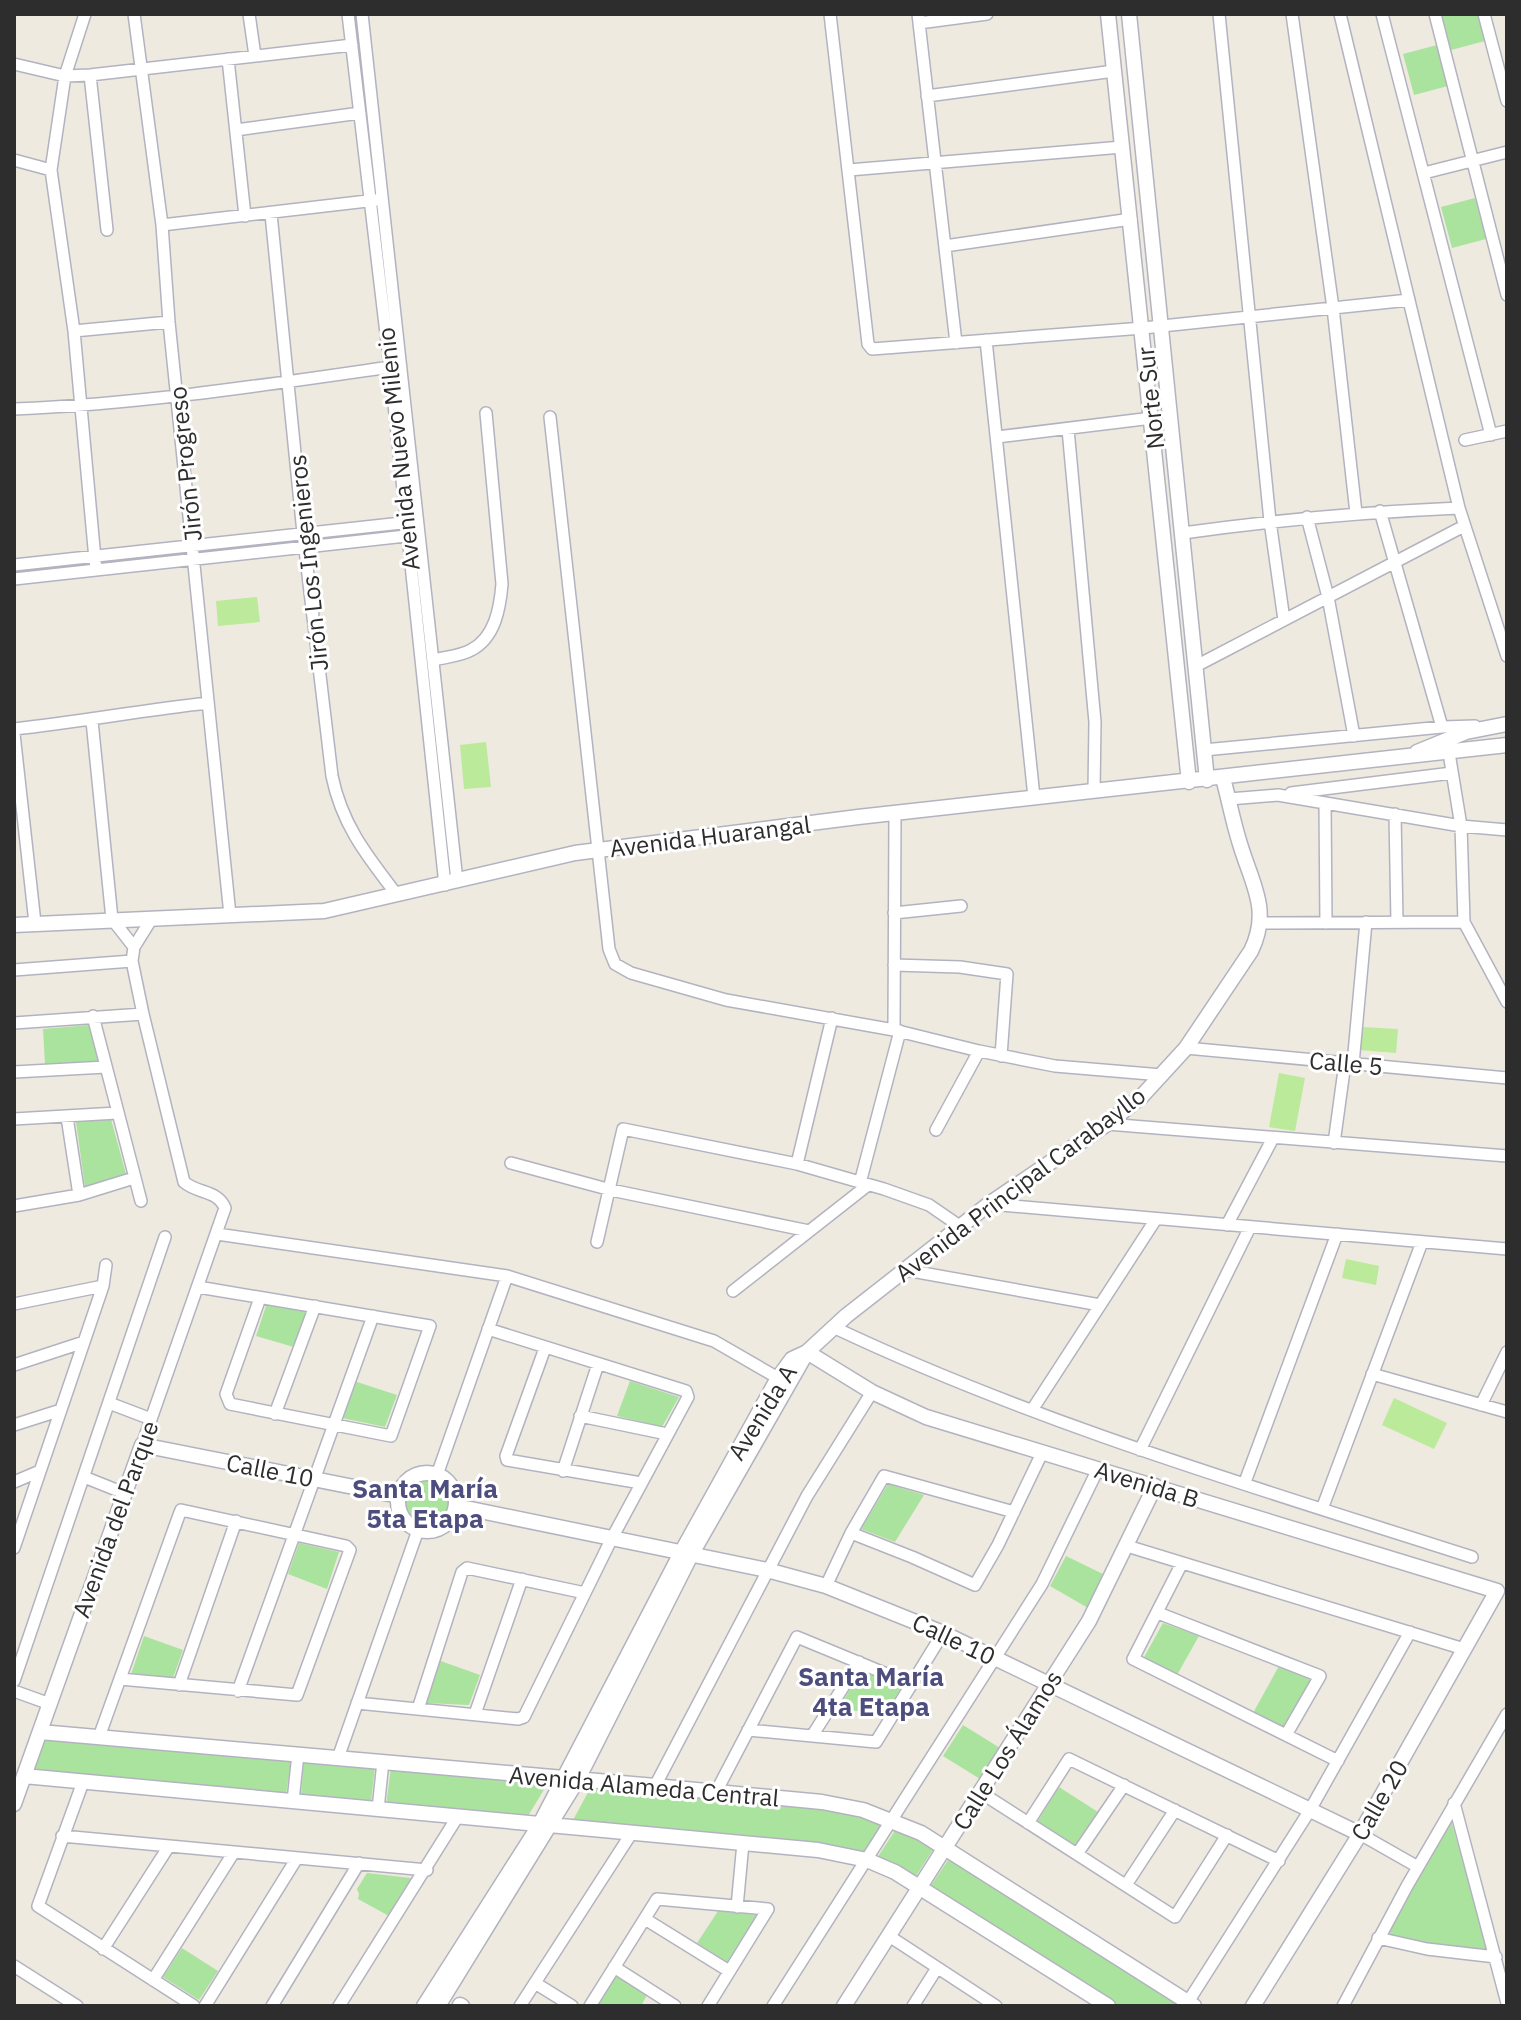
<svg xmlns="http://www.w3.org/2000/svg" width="1521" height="2020" font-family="'IBM Plex Sans',sans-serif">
  <rect width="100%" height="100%" fill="#eeeae0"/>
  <!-- green -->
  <path fill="#aae39e" d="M1442,14H1478L1485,41L1451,50Z
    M1437,45L1448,86L1414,95L1403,54Z
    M1475,198L1486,239L1452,248L1441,207Z
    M89,1025L101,1061L45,1064L43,1029Z
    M111,1119L126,1174L85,1187L76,1122Z
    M267,1303L313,1308L297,1348L256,1336Z
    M354,1381L397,1395L385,1427L342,1418Z
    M630,1381L679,1397L662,1427L617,1416Z
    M403 1502a24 24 0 1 1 48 0a24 24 0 1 1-48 0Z
    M888,1484L924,1495L895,1542L861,1529Z
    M299,1543L339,1552L327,1589L288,1574Z
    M1066,1556L1105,1575L1088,1608L1050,1586Z
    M1163,1623L1199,1636L1177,1675L1143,1659Z
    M144,1636L183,1650L173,1678L131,1674Z
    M438,1660L480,1675L469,1705L424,1703Z
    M1279,1666L1311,1680L1284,1727L1253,1713Z
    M862,1670L901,1688L885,1714L838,1709Z
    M963,1725L1000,1748L980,1779L943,1756Z
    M45,1737L291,1760L286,1795L33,1771Z
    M304,1760L375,1767L371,1802L301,1795Z
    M391,1768L548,1783L528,1816L386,1805Z
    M592,1785L837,1811L882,1824L862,1854L572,1822Z
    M1059,1787L1098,1812L1075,1845L1037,1822Z
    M1451,1821L1488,1946L1485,1952L1391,1939L1389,1929Z
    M896,1829L934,1848L914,1879L877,1858Z
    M950,1857L1185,2006H1118L930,1887Z
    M367,1873L411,1878L389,1916L358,1899L359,1894L357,1889Z
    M718,1911L757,1915L727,1962L697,1943Z
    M182,1948L218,1971L199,2000L163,1977Z
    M616,1975L647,1995L641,2006H596Z"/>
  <!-- pitch -->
  <path fill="#bbea9a" d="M257,597L260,622L218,626L216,601Z
    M486,742L491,787L464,789L460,745Z
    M1362,1027L1398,1029L1396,1053L1360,1050Z
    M1279,1073L1305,1078L1295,1131L1269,1127Z
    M1346,1259L1379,1266L1376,1285L1342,1278Z
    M1394,1398L1447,1423L1434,1449L1382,1425Z"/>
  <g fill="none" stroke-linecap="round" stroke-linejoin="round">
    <defs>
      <path id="street" d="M85,14L65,76L51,170L74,331L96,570
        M134,14L162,225L169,322L230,915
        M249,14L255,56
        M348,14L390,367L445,885
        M362,14L457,881
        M830,14L868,344L872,349L1143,328L1409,300
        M918,14L956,343
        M1219,14L1270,521L1284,620
        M1292,14L1333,308L1356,513
        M1340,14L1459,508L1507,656
        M1382,14L1491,435
        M1435,14L1507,295
        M1484,14L1507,101
        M919,23L987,14
        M228,59L245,216
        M14,64L65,76L90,75L352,45
        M90,75L107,230
        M927,96L1114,71
        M236,130L360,113
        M14,160L51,170
        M849,170L1122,147
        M1424,173L1507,152
        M271,214L303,533L332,776C342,825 367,856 397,895
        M162,225L376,200
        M945,246L1131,219
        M74,331L169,322
        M986,340L1034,797
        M14,409C140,404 265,385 390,367
        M550,417L609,949L615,964L631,973L726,1000L894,1030L979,1051L1055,1066L1162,1075
        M1068,429L1095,722L1094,791
        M997,437L1152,418
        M1465,440L1507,431
        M1380,511L1442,727
        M1307,517L1328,597L1354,736
        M1183,533C1275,520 1366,512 1459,508
        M14,565L411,522
        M14,579L415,535
        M434,660C445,657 461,656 471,650C495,638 500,608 502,584L486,413
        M1196,666L1464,526
        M92,721L112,919L134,947L152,918
        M14,729C79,722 143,710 208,703
        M14,734L35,923
        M1204,750L1442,727L1475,726
        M1449,753L1461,826L1464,922L1507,1002
        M1291,793L1452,773
        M1229,799L1278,795L1461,826L1507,830
        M1325,803L1326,923
        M1395,814L1397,922
        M894,913L961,906
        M1261,923L1464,922
        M134,947L132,961L143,1014L184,1182C198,1194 218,1190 225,1208L142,1445
        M894,965L960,967L1007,974L1001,1056
        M14,970L132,961
        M93,1016L141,1201
        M14,1023L143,1014
        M894,1030L895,813
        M1186,1048L1507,1078
        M1353,1064L1366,922
        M14,1072L106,1067
        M67,1117L79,1195
        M14,1119L117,1113
        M1107,1124L1507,1156
        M936,1130L979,1051
        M1334,1143L1345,1063
        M511,1163L611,1190L809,1231
        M797,1164L832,1018
        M860,1183L900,1031
        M989,1204L1507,1249
        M14,1206L79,1195L134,1178
        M1227,1225L1273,1138
        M217,1234L507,1276L714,1341L778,1378
        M597,1242L623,1129L797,1164L884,1189L929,1205L961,1227
        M906,1270L1100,1305
        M198,1287L430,1326L391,1436L230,1404L226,1394L260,1298
        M733,1291L868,1185
        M14,1304L103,1286
        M833,1327C1038,1424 1257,1488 1472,1557
        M545,1348L506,1456L507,1460L641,1483
        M14,1365L84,1342
        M1372,1374L1507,1412
        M109,1403L151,1419
        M1481,1405L1507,1352
        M1032,1410L1156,1219
        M275,1414L315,1306
        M580,1416L667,1434
        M14,1425L61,1410
        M1140,1450L1250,1227
        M563,1471L598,1364
        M437,1475L507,1276
        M84,1477L124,1493
        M14,1482L40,1471
        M1245,1482L1337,1234
        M1322,1509L1422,1242
        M851,1533L912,1557L975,1585L998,1545L1042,1453
        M1127,1546L1464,1649
        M14,1548L103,1286L106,1265
        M1182,1563L1133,1659L1338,1761
        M826,1586L851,1533L884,1476L1014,1512
        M1158,1613L1320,1676L1286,1735
        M14,1681L165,1237
        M179,1685L236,1521
        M14,1691L50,1704
        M238,1691L373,1316
        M357,1703L518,1719L524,1717L611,1540L688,1397L686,1391L488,1329
        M418,1709L462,1572L467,1568L585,1593
        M475,1714L522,1579
        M748,1730L876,1742L943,1633
        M812,1736L859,1662
        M99,1737L179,1515L181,1510L346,1546L350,1550L297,1695L120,1679
        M338,1758L418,1530
        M83,1782L38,1906L194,2006
        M655,1786L807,1496L872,1392
        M716,1792L797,1637L911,1684
        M980,1792L1175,1917L1227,1835
        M293,1801L298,1754
        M1454,1803L1507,2003
        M378,1809L383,1762
        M1028,1823L1069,1759L1279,1861
        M1360,1834L1418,1867
        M62,1836L427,1870
        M1077,1854L1124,1785
        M1126,1885L1175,1810
        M737,1907L743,1843
        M645,1919L729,1971
        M889,1936L996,2006
        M1378,1938L1427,1949L1496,1957
        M103,1949L169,1846
        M14,1966L77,2006
        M614,1967L675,2006
        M153,1980L234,1852
        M535,1983L572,2006
        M1188,2002L1310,1810L1410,1632
        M205,2006L297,1858
        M272,2006L359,1863
        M339,2006L458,1816
        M520,2006L631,1834
        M590,2006L657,1899L768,1909L708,2006
        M773,2006L1042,1584L1098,1469
        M913,2006L937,1968
        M1343,2006L1407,1886L1507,1714"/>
      <path id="secondary" d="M1108,14L1189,782
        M1129,14L1207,780
        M1417,752L1466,732L1507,724
        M14,925L324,911L575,853L858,817L1507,745
        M807,1352L872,1392L926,1417L1497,1591L1360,1834L1253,2006
        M398 1502a29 29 0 1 1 58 0a29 29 0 1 1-58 0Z
        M456,1506L767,1570L826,1586L943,1633L1360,1834
        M40,1732L655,1786L822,1802L863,1810L921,1833L1194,2006
        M24,1776L818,1850L867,1860L895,1872L1108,2006
        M14,1804L142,1445L399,1496
        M460,2005L462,2006
        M424,2006L540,1824L681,1553L778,1378L792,1359L807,1352L846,1316L989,1204L1107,1124L1142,1096L1186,1048L1251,951C1271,910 1252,884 1240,844C1233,822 1229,800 1223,778
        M438,2006L578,1779L691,1555L807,1352
        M844,2006L1089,1621L1155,1486"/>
    </defs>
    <!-- street casing -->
    <use href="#street" stroke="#b3b3c0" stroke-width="14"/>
    <!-- secondary casing -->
    <use href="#secondary" stroke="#b3b3c0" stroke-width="17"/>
    <!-- street -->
    <use href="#street" stroke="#fff" stroke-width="11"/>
    <!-- secondary -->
    <use href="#secondary" stroke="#fff" stroke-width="14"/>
  </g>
  <g text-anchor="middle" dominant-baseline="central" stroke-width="6" stroke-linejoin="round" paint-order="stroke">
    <!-- street labels -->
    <g font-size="24" fill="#2d2d2d" stroke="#fff">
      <text transform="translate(1150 398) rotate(-96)">Norte Sur</text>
      <text transform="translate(398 449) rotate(-96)">Avenida Nuevo Milenio</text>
      <text transform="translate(185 464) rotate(-96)">Jirón Progreso</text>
      <text transform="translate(308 563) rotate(-96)">Jirón Los Ingenieros</text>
      <text transform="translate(710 836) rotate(-7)">Avenida Huarangal</text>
      <text transform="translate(1346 1063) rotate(5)">Calle 5</text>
      <text transform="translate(1020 1184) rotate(-37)">Avenida Principal Carabayllo</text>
      <text transform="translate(762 1412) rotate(-58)">Avenida A</text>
      <text transform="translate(270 1470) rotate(11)">Calle 10</text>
      <text transform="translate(1147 1484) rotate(17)">Avenida B</text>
      <text transform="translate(115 1519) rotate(-70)">Avenida del Parque</text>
      <text transform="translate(954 1639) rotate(25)">Calle 10</text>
      <text transform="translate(1007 1750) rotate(-58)">Calle Los Álamos</text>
      <text transform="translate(644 1786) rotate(5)">Avenida Alameda Central</text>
      <text transform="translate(1379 1800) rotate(-60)">Calle 20</text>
    </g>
    <!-- neighbourhood labels -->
    <g font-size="26" font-weight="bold" fill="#4d4e7e" stroke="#fff">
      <text x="425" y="1488">Santa María<tspan x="425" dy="30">5ta Etapa</tspan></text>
      <text x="871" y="1676">Santa María<tspan x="871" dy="30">4ta Etapa</tspan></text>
    </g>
  </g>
  <!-- border -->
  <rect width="1521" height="2020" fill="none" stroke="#2d2d2d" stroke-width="32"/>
</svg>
